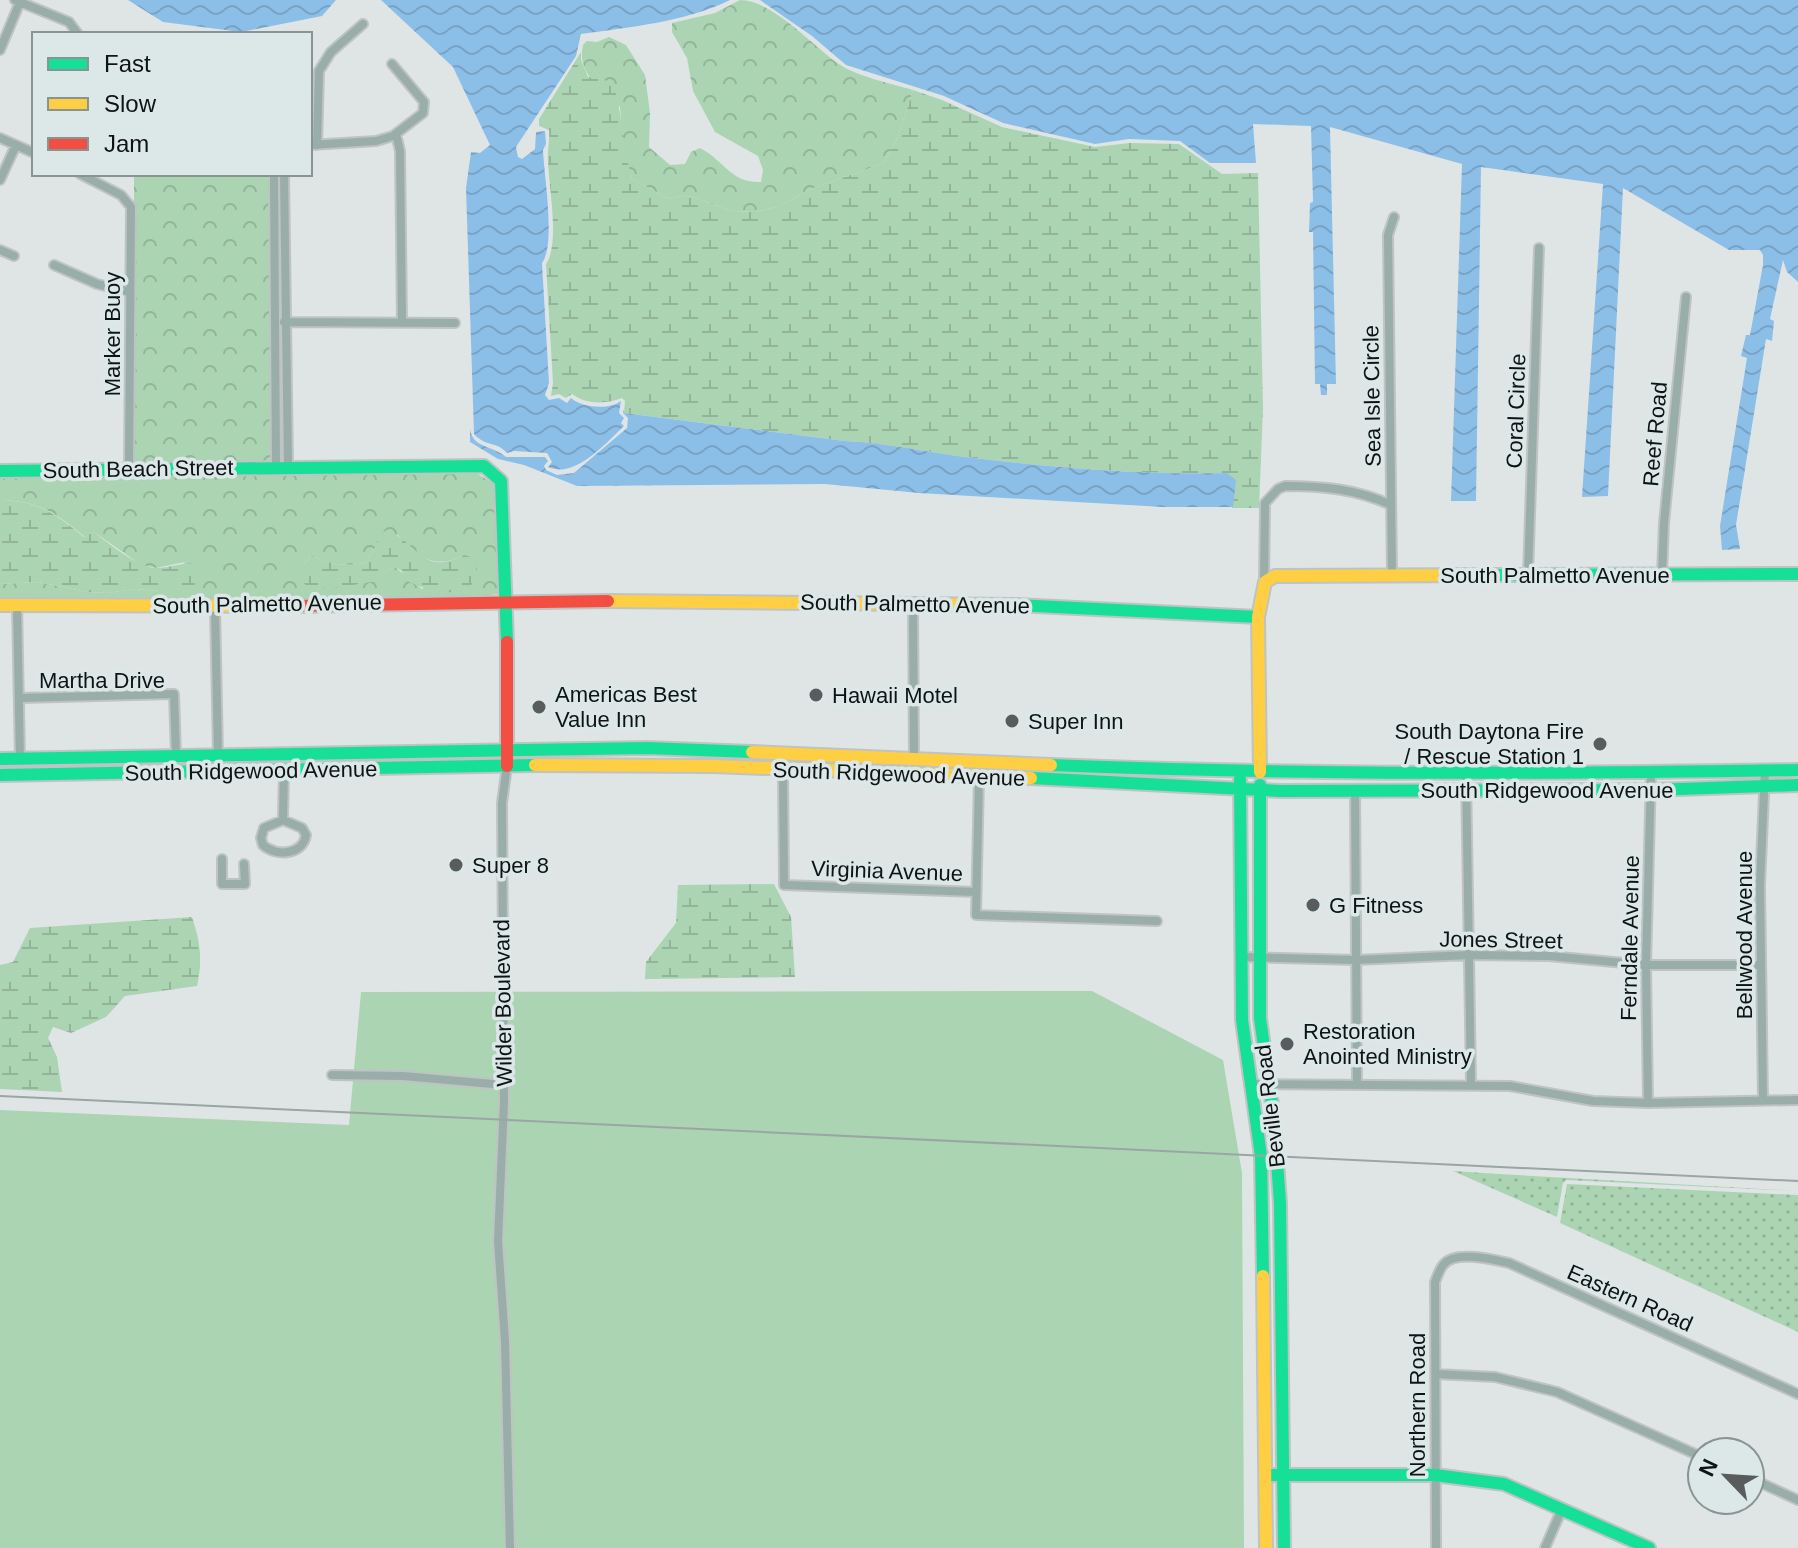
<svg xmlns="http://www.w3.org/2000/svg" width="1798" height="1548" font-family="Helvetica,sans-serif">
  <defs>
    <pattern id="forest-crowns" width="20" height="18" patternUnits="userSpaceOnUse" patternTransform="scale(2)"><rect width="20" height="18" fill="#abd4b3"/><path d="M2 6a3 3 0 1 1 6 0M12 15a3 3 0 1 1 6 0" fill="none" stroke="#92b599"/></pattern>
    <pattern id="wetland-marsh" width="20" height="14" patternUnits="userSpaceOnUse" patternTransform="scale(2)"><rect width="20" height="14" fill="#abd4b3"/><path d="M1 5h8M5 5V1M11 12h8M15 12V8" fill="none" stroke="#92b599"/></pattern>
    <pattern id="park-dots" width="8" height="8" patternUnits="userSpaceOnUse" patternTransform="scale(2)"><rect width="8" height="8" fill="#abd4b3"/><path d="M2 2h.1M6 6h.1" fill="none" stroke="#92b599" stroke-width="1.8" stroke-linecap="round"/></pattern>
    <pattern id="water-waves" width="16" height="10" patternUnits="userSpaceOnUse" patternTransform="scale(2)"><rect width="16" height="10" fill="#8cbfe8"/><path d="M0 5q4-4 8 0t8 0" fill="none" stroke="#78a3c6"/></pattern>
  </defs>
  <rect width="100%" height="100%" fill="#dfe5e5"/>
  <!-- grass -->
  <path fill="#abd4b3" d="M1092,991L1223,1060L1242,1173L1244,1548H0V1110L349,1125L361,992Z"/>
  <!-- forest -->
  <path fill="url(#forest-crowns)" fill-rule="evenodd" d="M740,0C774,0 815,49 842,66C860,77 893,84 913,90L898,137L884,163L811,189L780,206L755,212L732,211L686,195L669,199L632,179L623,150L620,107C602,90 576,73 583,45L587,41L597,42L609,37L626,45L645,75L650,113L649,147L670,165L685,164L691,152L700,148C725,161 730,183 761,182L763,170L758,156L715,132L693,91L687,58L672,32V23L715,13Z
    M134,174H270L271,462L134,466Z
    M276,471V475L478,474L494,484L502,593L480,597L0,601V584L39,582L87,592L108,593L134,589L160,591L185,562L156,568L141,565L94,532L85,537C55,513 40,501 0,500V477L132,476ZM398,535C417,558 436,570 464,555L422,589L395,567L385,572L304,564L312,556C330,564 344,567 365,563L377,545Z"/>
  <!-- wetland -->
  <path fill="url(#wetland-marsh)" d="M581,52V60L588,77L613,82C623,116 622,145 632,179L669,199L686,195L732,211L755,212L780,206L811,189L884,163L898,137L913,90L942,100L1002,127L1095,147L1130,143L1179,144L1222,174L1258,173L1263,408L1259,508H1232L1227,473C1143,475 1057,468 974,458C930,453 889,443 845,441L624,413L625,401L622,398C607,404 586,405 572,394L566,398L559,394L551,396L553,383L546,264C560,244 549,188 548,162C547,151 550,141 549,130L539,126V119Z
    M0,500C39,501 54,513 84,537L94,532C108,543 139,568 156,568C171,568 181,562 196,564L200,574L194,586L160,591L134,589L108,593L87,592L39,582L0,584Z
    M387,530C419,543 421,577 464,555L477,559C476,567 476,578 472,584C460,601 420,588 405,580L402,571L395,567L385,572L378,581L333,588L307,587L301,579L304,564L312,556C331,564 344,567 365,563L377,545L378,535Z
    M774,884L791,917L795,977L645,979L646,962L676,923L678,885Z
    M192,917C200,941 203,960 197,986L125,996L106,1017L71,1033L53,1027L48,1038L57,1057L62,1092L0,1089V965L13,962L30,928Z"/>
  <!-- park -->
  <path fill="url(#park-dots)" d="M1453,1171L1499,1174L1798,1191L1566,1180L1563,1183L1557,1217Z
    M1567,1184L1798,1195V1332L1560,1223Z"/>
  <!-- water -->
  <path fill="url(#water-waves)" d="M128,0H336L322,16L241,32L163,22Z
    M381,0H730C685,22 631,27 581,34L576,56L516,147L518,157L522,159L535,149L536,132L545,131L546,144L543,150C544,175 556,244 542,263L549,383L545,395L549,400L559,398L567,403L571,398C582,408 610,410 621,401L619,413L624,418L621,423L624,426C605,444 575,479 548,467L552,462L547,453L514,451L507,453C495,440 487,448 474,434L466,188L471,152L480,153L490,145L453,67Z
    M760,0H1798V282L1787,272L1783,260L1770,319L1774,321L1772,341L1766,339L1736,525L1740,549L1722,550L1720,526L1747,358L1741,356L1746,335H1750L1763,265V255L1760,250H1729L1623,188L1608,496L1582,497L1603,184L1481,167L1476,501H1451L1462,164L1330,127L1336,384H1327V395H1321L1320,384H1315L1313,232H1309L1310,203L1313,202L1311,126L1253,124L1256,163H1210L1180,141L1129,139L1095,144L1003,123L944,96L846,65L812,36Z
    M624,409V413L845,441C889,443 930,453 974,458C1057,468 1143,475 1227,473L1236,480L1233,507H1163L919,493L825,484L577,486L524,465L498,459L470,442V429C473,449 493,445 506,457H545L548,461L544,466L546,470L557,475L574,473L627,428L628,418L623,413Z"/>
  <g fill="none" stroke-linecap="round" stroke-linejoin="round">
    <defs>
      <path id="street" d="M15,0L69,22L78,34
        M0,50L20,2
        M396,134L400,151L402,323
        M0,138L34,153
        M310,145L376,141L393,136L423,113L424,102L392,64
        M317,145L319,71L331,52L363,24
        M80,174L121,195L131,207L129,470
        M274,174L276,467
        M284,174L288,466
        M0,180L16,145
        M0,250L14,256
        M54,265L97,284L130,292
        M284,322L455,323
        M1662,574L1664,523L1686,297
        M1528,575L1539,248
        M1392,576L1388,235L1394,217
        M1264,584L1265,503L1278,489L1285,486C1322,486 1357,489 1391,505
        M913,602L914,759
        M17,605L20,759
        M215,607L218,755
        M20,698L174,694L176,756
        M507,766L502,803L504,1102L498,1241L505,1341L510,1548
        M783,769L784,885L976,892
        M1466,773L1471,1084
        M979,778L976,915L1157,921
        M1355,790L1357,1085
        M283,820L302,828L306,835C303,855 276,857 263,845L261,838L264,828L283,820L284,770
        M222,859V884H245L244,864
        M1241,957L1356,960L1469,955L1549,956L1646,965H1760
        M332,1075L403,1076L504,1085
        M1249,1084L1510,1086L1593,1101L1648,1103L1798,1100
        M1763,1100L1760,885L1765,771
        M1648,1103L1646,965L1651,774
        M1436,1374L1495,1377L1557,1392L1702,1457
        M1750,1478L1798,1500
        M1436,1548L1435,1282C1437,1277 1440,1268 1444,1264C1456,1250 1494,1260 1509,1263L1798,1394
        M1545,1548L1562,1509"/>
      <path id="fast" d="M0,471L484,466L501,481L507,642
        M1494,575L1798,574
        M1015,605L1258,617
        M0,759L647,748L752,752
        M1051,765C1300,775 1549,774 1798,770
        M0,775L535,765
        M1031,778L1281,791L1651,790L1798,785
        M1240,779L1242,1020L1261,1156L1263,1276
        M1260,785V1018L1274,1119L1280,1203L1284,1548
        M1266,1475H1435L1504,1484L1649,1548"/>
      <path id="slow" d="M608,601L1015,605
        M0,605L293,606
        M752,752L1051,765
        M535,765L713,766L1031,778
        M1260,772L1258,617L1265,582L1275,576L1494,575
        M1263,1276L1266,1548"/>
      <path id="jam" d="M293,606L608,601
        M507,642V766"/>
    </defs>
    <!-- street casing -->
    <use href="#street" stroke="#bfc3c3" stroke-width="12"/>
    <!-- fast casing -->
    <use href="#fast" stroke="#bfc3c3" stroke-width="16"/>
    <!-- slow casing -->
    <use href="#slow" stroke="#bfc3c3" stroke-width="16"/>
    <!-- jam casing -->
    <use href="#jam" stroke="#bfc3c3" stroke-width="16"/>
    <!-- street -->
    <use href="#street" stroke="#99aea8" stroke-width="8"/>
    <!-- fast -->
    <use href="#fast" stroke="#16e098" stroke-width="12"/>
    <!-- slow -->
    <use href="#slow" stroke="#ffcf43" stroke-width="12"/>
    <!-- jam -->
    <use href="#jam" stroke="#f24e42" stroke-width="12"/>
    <!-- rail -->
    <path stroke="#99a6a4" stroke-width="2" d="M0,1096L1798,1181"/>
  </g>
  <!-- markers -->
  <g fill="#585c5c" stroke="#dce8e8" stroke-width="3">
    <circle cx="816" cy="695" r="8"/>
    <circle cx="539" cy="707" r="8"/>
    <circle cx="1012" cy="721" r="8"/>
    <circle cx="1600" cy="744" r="8"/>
    <circle cx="456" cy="865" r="8"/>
    <circle cx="1313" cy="905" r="8"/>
    <circle cx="1287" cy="1044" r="8"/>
  </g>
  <g text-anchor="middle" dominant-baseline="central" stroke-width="7" stroke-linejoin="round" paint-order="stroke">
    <!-- street labels -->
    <g font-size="22" fill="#0f1313" stroke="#dce8e8">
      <text transform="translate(112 334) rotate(-90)">Marker Buoy</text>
      <text transform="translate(1372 396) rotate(-91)">Sea Isle Circle</text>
      <text transform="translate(1516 411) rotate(-88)">Coral Circle</text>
      <text transform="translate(1655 434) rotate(-85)">Reef Road</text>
      <text transform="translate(138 469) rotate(-1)">South Beach Street</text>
      <text x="1555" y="575">South Palmetto Avenue</text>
      <text transform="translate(267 604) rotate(-1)">South Palmetto Avenue</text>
      <text transform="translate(915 604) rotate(1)">South Palmetto Avenue</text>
      <text x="102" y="680">Martha Drive</text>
      <text transform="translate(251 771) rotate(-1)">South Ridgewood Avenue</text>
      <text transform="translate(899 774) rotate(2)">South Ridgewood Avenue</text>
      <text x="1547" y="790">South Ridgewood Avenue</text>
      <text transform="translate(887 871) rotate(2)">Virginia Avenue</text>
      <text transform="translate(1744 935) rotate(-90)">Bellwood Avenue</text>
      <text transform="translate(1630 938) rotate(-89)">Ferndale Avenue</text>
      <text transform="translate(1501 940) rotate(1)">Jones Street</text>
      <text transform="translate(503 1003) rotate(-91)">Wilder Boulevard</text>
      <text transform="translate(1270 1106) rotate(-97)">Beville Road</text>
      <text transform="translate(1630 1298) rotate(24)">Eastern Road</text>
      <text transform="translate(1417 1405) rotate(-90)">Northern Road</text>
    </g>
    <!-- poi labels -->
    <g font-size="22" fill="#0f1313" stroke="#dce8e8" text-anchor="start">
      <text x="555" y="694">Americas Best<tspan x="555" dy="25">Value Inn</tspan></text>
      <text x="832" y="695">Hawaii Motel</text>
      <text x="1028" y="721">Super Inn</text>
      <text x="1584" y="731" text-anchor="end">South Daytona Fire<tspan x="1584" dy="25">/ Rescue Station 1</tspan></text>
      <text x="472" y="865">Super 8</text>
      <text x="1329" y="905">G Fitness</text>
      <text x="1303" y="1031">Restoration<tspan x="1303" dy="25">Anointed Ministry</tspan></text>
    </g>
  </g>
  <!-- legend -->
  <rect x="32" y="32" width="280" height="144" fill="#dce8e8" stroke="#8a9393" stroke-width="2"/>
  <rect x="48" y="58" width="40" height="12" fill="#16e098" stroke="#8a9393" stroke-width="2"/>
  <text x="104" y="72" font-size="24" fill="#0f1313">Fast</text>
  <rect x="48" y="98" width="40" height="12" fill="#ffcf43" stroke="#8a9393" stroke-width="2"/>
  <text x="104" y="112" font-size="24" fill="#0f1313">Slow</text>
  <rect x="48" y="138" width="40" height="12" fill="#f24e42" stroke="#8a9393" stroke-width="2"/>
  <text x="104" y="152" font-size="24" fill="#0f1313">Jam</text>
  <!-- north arrow -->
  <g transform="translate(1726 1476) rotate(295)"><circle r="38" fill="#dce8e8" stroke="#8a9393" stroke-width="2"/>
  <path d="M0-6L14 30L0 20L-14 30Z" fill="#585c5c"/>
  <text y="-12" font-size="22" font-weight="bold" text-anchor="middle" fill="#0f1313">N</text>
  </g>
</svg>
